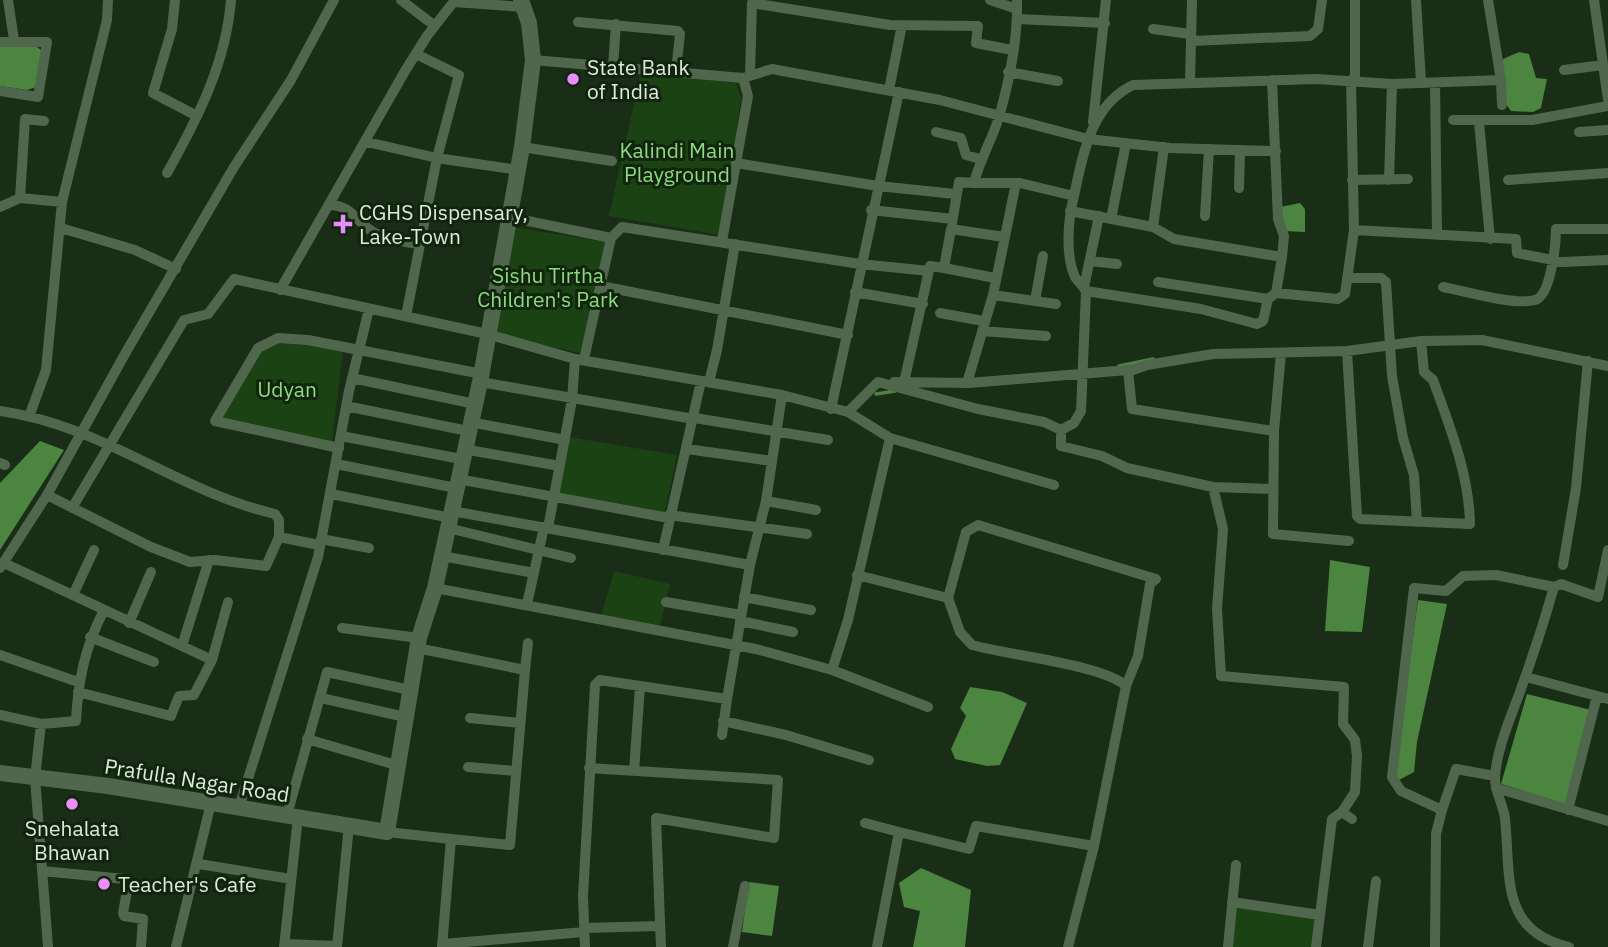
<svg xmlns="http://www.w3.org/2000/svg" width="1608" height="947" font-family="'IBM Plex Sans',sans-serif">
  <rect width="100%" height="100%" fill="#1a2d17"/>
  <!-- green -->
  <path fill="#1a4212" d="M641,72L736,83L741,98L721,235L609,216Z
    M512,227L605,242L580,353L493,334Z
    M282,334L344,341L331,450L210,423L257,345Z
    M563,436L677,455L664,516L553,496Z
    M614,571L670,584L659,631L600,620Z
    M1232,902L1320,915L1315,947H1229Z"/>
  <!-- water -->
  <path fill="#4b8540" d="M32,43L41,50L36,87L27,90L0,86V45Z
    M1519,52L1529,54L1536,78L1547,79L1541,108L1533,112L1511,111L1503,100V59Z
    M1300,203L1305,209V232L1283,231L1280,207Z
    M40,441L64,450L0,550V483Z
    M1330,560L1370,567L1362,632L1325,631Z
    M1418,600L1447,604L1417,742L1414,772L1399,780L1394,777Z
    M970,687L1002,692L1027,703L1000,765L987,766L955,759L951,749L966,716L960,708Z
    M1527,694L1595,711L1568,805L1501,784Z
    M921,868L971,890L965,947H913L920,911L904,907L899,883Z
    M749,882L779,886L772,936L742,932Z"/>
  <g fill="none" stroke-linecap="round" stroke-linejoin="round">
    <!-- stream -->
    <path stroke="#4b8540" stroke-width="3.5" d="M1119,366L1153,359
      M876,394L895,391"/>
    <!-- street -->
    <path stroke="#51674d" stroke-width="10" d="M8,0L14,40
      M175,0L172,29L153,93L197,116
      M401,0L435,26
      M990,0L1017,9
      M1017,0C1018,37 1009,82 999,117C992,140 980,159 974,183H1020L1074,196C1068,219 1065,255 1075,277C1078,282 1083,285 1086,291
      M1355,0V81
      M1416,0L1421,82
      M1488,0L1501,80L1502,105
      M1594,0L1608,100
      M454,2L523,7
      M1018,19L1105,23
      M578,22L678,31L680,34L676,71
      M1153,29L1190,34
      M1191,41L1192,0
      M0,42H47L38,97L0,91
      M533,60L743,78L748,96L722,241
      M613,66L616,24
      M1564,70L1603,65
      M1008,72L1058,81
      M750,74L752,3L890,25L978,26L976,43L1012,50
      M743,78L772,69L940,100L1088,139L1170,148L1276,151
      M1272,80L1278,219L1284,236L1282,257
      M1190,83L1191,41L1310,36L1318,29L1322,0
      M1435,83L1437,234
      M889,90L902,25
      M1453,120H1532L1608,106
      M1093,122L1106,0
      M1479,122L1490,239
      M936,132L961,138L966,155L980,159
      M1579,132L1608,130
      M367,142L437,158L518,170
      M522,147L612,161
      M736,163L878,186L955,194
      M167,173C198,118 226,63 231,0
      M1352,180L1408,179
      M1389,180L1392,84
      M1508,180L1608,173
      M1239,188L1240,150
      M1074,196C1083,154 1091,105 1133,85L1316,79L1392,84L1501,80
      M20,198L25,119L44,121
      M329,205C353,205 357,224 375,233C388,239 404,242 418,244
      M0,207L20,198L62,202
      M871,210L953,219
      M1205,216L1209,149
      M508,217L611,238
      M1111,219L1126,143
      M952,223L959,182L974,183
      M1153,227L1164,147
      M61,228L135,250L176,269
      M1354,230L1516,239L1517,253L1563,262L1608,260
      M1090,261L1117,264
      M944,268L995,278
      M1347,278H1381L1386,282L1392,376L1403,438L1414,475L1417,522
      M1158,282L1268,299
      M601,286L848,335
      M1084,287L1099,216
      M1443,287C1465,291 1514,306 1535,300C1551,296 1556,243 1556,229H1608
      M280,290L405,71L427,36L455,0
      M855,292L923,304
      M1276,293L1338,299L1345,294L1354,230L1351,80
      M993,295L1056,304
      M1035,301L1043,256
      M940,313L983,321
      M406,316L437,158L459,75L416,54
      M982,331L1046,336
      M1347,351L1357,516L1360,519L1470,524C1469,474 1450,427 1433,380L1424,372L1421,341
      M584,359L611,238L622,227L860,264L929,271
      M1130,371L1147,365L1213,354L1347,351L1421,341L1482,340L1608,366
      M352,378L475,404
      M905,378L930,266L944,268L951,229L1004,237
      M480,382L694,419
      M709,382L717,350L735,244
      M894,382L969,383L1128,370L1132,409L1274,431L1273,534L1349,541
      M967,383L993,295L1016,183
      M346,406L468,431
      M831,409L899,92
      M0,411C102,425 177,491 275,514L279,520V537L319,545
      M848,412L878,382L978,409L1044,422L1061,430L1074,423L1081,411L1086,291L1201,309L1257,324L1263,321L1268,299L1276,293L1282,257L1174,239L1153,227L1070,211
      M30,414L46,370L62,202L107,20L108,0
      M695,418L828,440
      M470,422L565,440
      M1061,430V446L1102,456L1127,468L1213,487L1273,489
      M1274,431L1281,353
      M341,436L461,459
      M339,448L215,421L258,348L278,338L308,340L482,374
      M463,449L560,466
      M687,449L772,461
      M0,463L5,465
      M336,464L456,488
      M458,479L669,518
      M1213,487L1223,529L1217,609L1221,676L1344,687L1343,724L1355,740L1357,756L1355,792L1342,812
      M331,494L451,518
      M47,495L151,547L190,562L215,560L266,566L279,537
      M766,501L816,510
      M72,508L184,320L208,314L234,279L487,334L575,359L782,395L848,412L890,438L1054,485
      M452,511L750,565
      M669,515L807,534
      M448,528L571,558
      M548,528L572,400L575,359
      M321,539L369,548
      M663,550L701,381
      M442,556L534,573
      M4,563L212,660
      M1563,565L1576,488L1588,361
      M0,568L47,495L126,352L234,167L291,80L334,0
      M857,575L948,598L960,632L972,645C1007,655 1104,665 1126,686
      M435,588L756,649L832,670L928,707
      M73,595L94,550
      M744,597L811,610
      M948,598L966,532L978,525L1156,579L1150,584L1138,656L1126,686L1094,846L1068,947
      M666,602L741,615
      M527,604L544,527
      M740,621L793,632
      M129,623L151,572
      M342,628L419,638
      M90,637L154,662
      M182,646L209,560
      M417,648L525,670L510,845L451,839L442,947
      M0,655L78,682
      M525,670L528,643
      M832,670L848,620L890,438
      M1526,677L1608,699
      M78,692L171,716L179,696L194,695L212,660L228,602
      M321,698L405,717
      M0,715L41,724L76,721C78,680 85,647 104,610
      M470,718L520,723
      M723,721L786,735L869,760
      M41,724L35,778L48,947
      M722,735L727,699
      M307,739L396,765
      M468,767L516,771
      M589,768L778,780L774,838L656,818L661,947
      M634,771L640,686
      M1496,788L1608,821
      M239,807L318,557L349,391L369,309
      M1442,810L1456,769L1495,776
      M1568,810L1597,696
      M287,815L327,672L410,690
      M865,823L899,832
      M387,832L451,839
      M199,864L291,879
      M42,871L125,879L128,886L123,913L124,916L143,919L141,947
      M1232,902L1320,915
      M584,928L660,926
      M285,944L337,946
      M442,944L584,932
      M176,947L211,803
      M284,947L298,817
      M337,947L349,825
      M585,947L583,896L595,685L600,680L727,699L750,565L766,501L782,395
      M733,947L745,886
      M877,947L899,832L969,849L976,826L1094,846
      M1228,947L1236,865
      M1316,947L1332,819L1342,812L1352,819
      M1368,947L1376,881
      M1435,947L1436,834L1442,810L1401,791L1392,777L1414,588L1446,591L1463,576L1496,575L1554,587
      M1569,947C1499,931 1511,875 1505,818C1503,804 1494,790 1495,777C1497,747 1511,717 1521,689C1533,656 1544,622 1554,587L1561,584L1598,597L1608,550"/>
    <!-- secondary -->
    <path stroke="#51674d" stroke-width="16" d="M0,773L108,786L387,832L419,638L435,588L480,382L522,147L533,60L529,23L521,0"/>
  </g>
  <!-- markers -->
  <g fill="#ea8dfd" stroke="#11240d" stroke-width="2.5">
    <circle cx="573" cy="79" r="7"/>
    <path d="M339.5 213.5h7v7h7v7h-7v7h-7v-7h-7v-7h7z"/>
    <circle cx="72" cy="804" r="7"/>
    <circle cx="104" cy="884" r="7"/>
  </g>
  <g text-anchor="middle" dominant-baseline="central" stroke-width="6" stroke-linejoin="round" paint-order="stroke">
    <!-- poi labels -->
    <g font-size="21" fill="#deeadb" stroke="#11240d" text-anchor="start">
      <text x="587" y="67">State Bank<tspan x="587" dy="24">of India</tspan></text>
      <text x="359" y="212">CGHS Dispensary,<tspan x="359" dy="24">Lake-Town</tspan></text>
      <text x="72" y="828" text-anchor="middle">Snehalata<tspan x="72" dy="24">Bhawan</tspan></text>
      <text x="118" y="884">Teacher's Cafe</text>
    </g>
    <!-- park labels -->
    <g font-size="21" fill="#8cdb7e" stroke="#11240d">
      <text x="677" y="150">Kalindi Main<tspan x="677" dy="24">Playground</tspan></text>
      <text x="548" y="275">Sishu Tirtha<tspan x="548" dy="24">Children's Park</tspan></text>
      <text x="287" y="389">Udyan</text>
    </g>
    <!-- street labels -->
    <g font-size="21" fill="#deeadb" stroke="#11240d">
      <text transform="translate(197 780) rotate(9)">Prafulla Nagar Road</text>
    </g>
  </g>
</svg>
